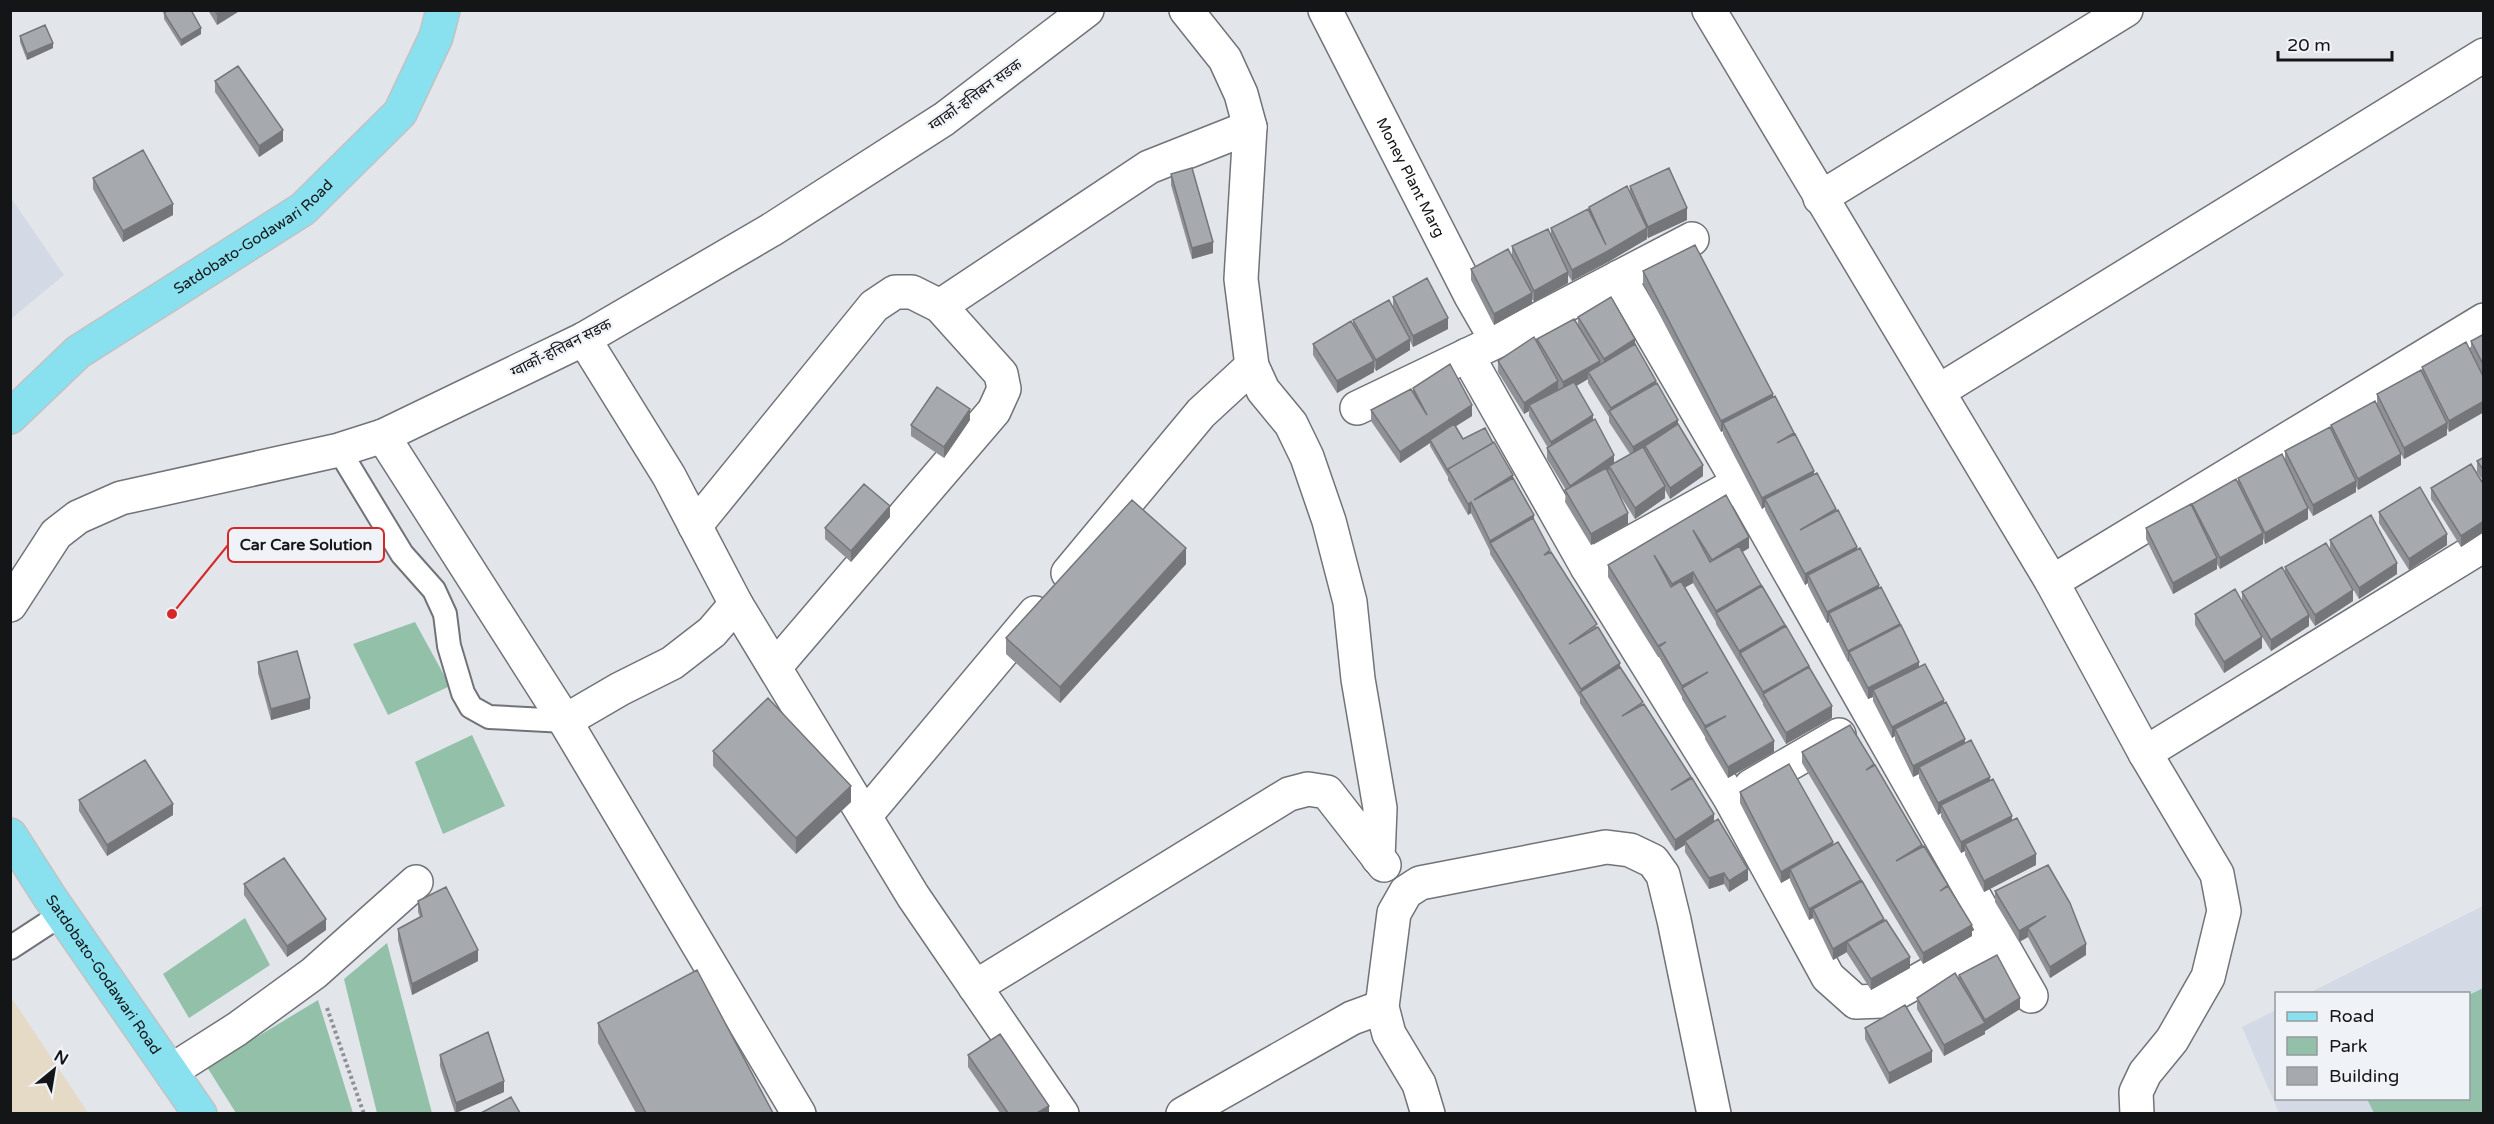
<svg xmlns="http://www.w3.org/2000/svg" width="2494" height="1124" font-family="'Varela Round','Noto Sans Devanagari',sans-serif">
  <rect width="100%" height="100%" fill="#e2e5ea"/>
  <!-- industrial -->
  <path fill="#e4dac5" d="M13,1000L88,1113H11L10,1002Z"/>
  <!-- built -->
  <path fill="#d3dae6" d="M11,198L64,275L12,318L10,316Z
    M2483,906V1113H2279L2242,1027L2276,1010V1098H2468V994L2309,993Z"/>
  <!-- green -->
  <path fill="#93c0a9" d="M415,622L450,686L388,715L353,644Z
    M472,735L505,806L443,834L415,762Z
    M245,918L270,965L189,1018L163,974Z
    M387,943L432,1113H377L344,979Z
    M2483,988V1113H2374L2367,1099L2468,1098L2469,995Z
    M318,1000L353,1113H236L207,1067Z"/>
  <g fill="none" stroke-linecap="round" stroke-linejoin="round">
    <defs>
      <path id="lane" d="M339,450L402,554L434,590L445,614L449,646L463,693L471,707L489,717L565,721
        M10,948L62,914"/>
      <g id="street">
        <path d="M1186,10L1225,59L1241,94L1250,127L1241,279L1252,366L1263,390L1291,424L1307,457L1329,521L1350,602L1358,679L1380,808L1378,858"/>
        <path id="s1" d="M1325,10L1471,296L1497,341"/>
        <path d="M1709,10L2052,582L2145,753L2217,874L2224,911L2208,977L2172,1040L2145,1073L2136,1092L2137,1114"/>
        <path d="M1820,198L2126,10"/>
        <path d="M1619,277L1739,483L2031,996"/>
        <path d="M940,306L1149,167L1250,127"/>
        <path d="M584,339L669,476L736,604L913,896L1062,1114"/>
        <path d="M1467,355L1587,567L1730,798L1828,977L1856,1002L1882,1001L1997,936"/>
        <path d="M1939,391L2484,55"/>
        <path d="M1357,408L1497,341L1692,239"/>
        <path d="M383,436L565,721L799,1114"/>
        <path d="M695,526L874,306L895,292H912L940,306L1001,374L1004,389L994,411L775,667"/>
        <path d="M1587,567L1739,483"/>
        <path d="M1068,573L1201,413L1252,366"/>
        <path d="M2052,582L2484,320"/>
        <path d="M565,721L620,689L672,663L712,632L736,604"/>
        <path d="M2145,753L2484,545"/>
        <path d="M1751,786L1839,735"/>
        <path d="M865,816L1035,613"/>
        <path d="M975,987L1289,794L1308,789L1327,792L1384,865"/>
        <path d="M171,1071L237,1029L314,973L416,882"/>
        <path d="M1183,1114L1352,1018L1382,1007"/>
        <path d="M1428,1114L1419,1084L1389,1034L1382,1007L1394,913L1406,892L1420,883L1606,847L1630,850L1653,861L1663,875L1674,920L1714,1114"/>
      </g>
      <path id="secondary" d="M10,605L56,534L78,517L121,498L339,450L383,436L584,339L771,230L944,119L1087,10"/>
      <g id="primary">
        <path id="s2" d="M10,417L78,352L303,209L400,113L436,37L443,10"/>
        <path id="s3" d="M10,835L49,896L200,1114"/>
      </g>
    </defs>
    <!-- lane casing -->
    <use href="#lane" stroke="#707378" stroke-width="26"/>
    <!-- street casing -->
    <use href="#street" stroke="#707378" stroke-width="36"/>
    <!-- secondary casing -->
    <use href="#secondary" stroke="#707378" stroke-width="36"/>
    <!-- primary casing -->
    <use href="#primary" stroke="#c2c2c3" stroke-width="36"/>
    <!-- path -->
    <path stroke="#8e9094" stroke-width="4" stroke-dasharray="3 3" stroke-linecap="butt" d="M327,1008L364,1114"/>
    <!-- lane -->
    <use href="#lane" stroke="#fff" stroke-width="22"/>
    <!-- street -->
    <use href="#street" stroke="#fff" stroke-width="33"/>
    <!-- secondary -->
    <use href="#secondary" stroke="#fff" stroke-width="33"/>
    <!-- primary -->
    <use href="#primary" stroke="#89e0ef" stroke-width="33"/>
  </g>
  <!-- wall -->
  <path fill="#8f9196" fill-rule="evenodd" d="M208,10H241L217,25Z
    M164,13L201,34L181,46L164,19Z
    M20,36L53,48L27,60L20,42Z
    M215,81L283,141L259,157L215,92Z
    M1171,174L1213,253L1192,259L1171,185Z
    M93,178L173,215L123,242L93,189Z
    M1630,186L1687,220L1648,238L1647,236V239L1608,262L1572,281L1568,275V283L1534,302L1532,299V304L1494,325L1471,280V269L1512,256V246L1551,235V228L1589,211V207L1630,192Z
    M1643,271L1773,397L1794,434L1814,474L1836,511L1857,550L1879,588L1900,626L1919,666L1944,704L1965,743L1990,781L2012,820L2036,865L1984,892L1965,855V851L1961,853L1941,817V813L1938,815L1919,778V774L1913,777L1895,740V736L1892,738L1873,701V697L1868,699L1849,663V661L1848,662L1829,624V622L1827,623L1808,586V583L1805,585L1765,510V507L1762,509L1723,434V431L1721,432L1643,283Z
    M1393,297L1448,329L1413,347L1410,341V350L1376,371L1374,368V372L1337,393L1313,355V344L1353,325V320L1393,308Z
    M1578,317L1635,345L1678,424L1703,476L1670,499L1665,490V498L1635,519L1616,489L1628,524L1591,545L1565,502L1566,490L1547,459V448H1548L1529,416V411L1524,414L1498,372V361L1537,343V339L1578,325ZM1588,379V383L1609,417V422L1630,454L1614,463L1576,386Z
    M2484,334V377L2471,352V341Z
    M2422,367L2484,378V412L2449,432L2447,428V435L2404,459L2401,454V465L2358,490L2356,486V492L2313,516L2308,508V519L2265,544L2263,538V544L2220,569L2217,564V569L2173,594L2146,539V528L2192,508V504L2238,483V478L2285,461V451L2331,429V425L2377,404V394L2422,373Z
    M1413,388L1472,416L1456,426L1463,439L1493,443L1513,478L1550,552L1597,627L1643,705L1691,779L1748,880L1729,892L1724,884L1709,889L1685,852V845L1675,851L1580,703V698L1490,554V551L1471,513L1468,515L1448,480V477L1430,446V443L1400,463L1371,421V410L1413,392Z
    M970,420L944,458L911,436V425Z
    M2484,457V482L2477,472V461Z
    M2484,485V532L2461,547L2431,499V488Z
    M1726,495L1749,548L1742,552L1809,667L1832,718L1786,744L1763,705V703L1716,624V622L1693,583L1685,587L1774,752L1728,778L1705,739V737L1682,699V697L1659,657H1658L1608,577V565Z
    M2379,512L2447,545L2409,570L2379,523Z
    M890,517L851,562L825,539V528Z
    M2330,540L2397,574L2359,599L2337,562L2353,601L2315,626L2309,617V626L2271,651L2258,630L2262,648L2224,673L2195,625V614L2242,600V592L2285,572V567L2330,550Z
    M1186,564L1060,703L1006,654V638Z
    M258,662L310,709L271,720L258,673Z
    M713,751L851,802L796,854L713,766Z
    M1802,752L1874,766L1948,886L1972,936L1923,964L1802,763Z
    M1740,792L1833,845L1861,882L1884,921L1910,968L1871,990L1847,953V952L1833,960L1813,918L1809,920L1790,880V878L1781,883L1740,803Z
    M79,800L173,815L107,856L79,811Z
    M244,884L326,930L287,957L244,895Z
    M1995,891L2086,955L2050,978L2028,937L2019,942L1995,902Z
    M418,901L478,961L412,995L398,940V929L420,917L418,912Z
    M1959,975L2020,1009L1985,1031V1034L1944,1056L1917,1009V998L1959,980Z
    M598,1023L773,1113H636L598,1043Z
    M1865,1028L1932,1062L1889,1084L1865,1039Z
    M440,1055L504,1092L455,1113L440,1066Z
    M968,1055L1049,1113H1000L968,1067Z"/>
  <!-- shaded-wall -->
  <path fill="#74767a" d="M222,10H241L217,25V14Z
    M201,28V34L181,46V40Z
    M53,43V48L27,60V54Z
    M283,130V141L259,157V146Z
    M173,204V215L123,242V231Z
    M1687,208V220L1648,238V227Z
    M1647,228V239L1608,262L1572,281V270Z
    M1213,242V253L1192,259V248Z
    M1568,272V283L1534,302V291Z
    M1532,293V304L1494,325V314Z
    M1448,318V329L1413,347V336Z
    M1410,339V350L1376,371V360Z
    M1635,339V350L1604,370V359Z
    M1374,361V372L1337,393V381Z
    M1600,361V372H1588V379L1563,394V382Z
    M1558,381V392L1529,405V411L1524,414V403Z
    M1656,381V392L1611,414V408Z
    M1773,394V405L1723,423V431L1721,432V421Z
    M2484,401V412L2449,432V421Z
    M1472,405V416L1431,442L1430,440V443L1400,463V452Z
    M970,409V420L944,458V447Z
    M1593,415V426L1551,453V442Z
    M1678,420V431L1645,446V451L1633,458V447Z
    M2447,423V435L2404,459V448Z
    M2401,454V465L2358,490V479Z
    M1614,455V467L1609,466V470L1570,497V486Z
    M1703,465V476L1670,499V488Z
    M1814,471V482L1765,499V507L1762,509V498Z
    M1513,475V486L1474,511V500Z
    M2356,481V492L2313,516V505Z
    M1665,486V498L1635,519V508Z
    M1471,502V513L1468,515V504Z
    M890,506V517L851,562V551Z
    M2308,508V519L2265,544V533Z
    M1628,513V524L1591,545V534Z
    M1534,515V526L1490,543V541Z
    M2484,521V532L2461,547V536Z
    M2263,533V544L2220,569V558Z
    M2447,534V545L2409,570V559Z
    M1749,537V548L1712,571V560Z
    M1857,547V558L1808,575V583L1805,585V574Z
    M1186,548V564L1060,703V687Z
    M2217,558V569L2173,594V583Z
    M2397,563V574L2359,599V588Z
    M1693,572V583L1672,595V584Z
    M1761,585V596L1716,613V622V611Z
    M1879,585V596L1829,613V622L1827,623V612Z
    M2353,590V601L2315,626V615Z
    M2309,615V626L2271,651V640Z
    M1900,624V635L1849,652V661L1848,662V651Z
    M1785,625V636L1740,653L1739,663V651Z
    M2262,637V648L2224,673V662Z
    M1919,662V673L1873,690V697L1868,699V688Z
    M1620,663V674L1581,695V689Z
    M1809,666V677L1763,694V703V692Z
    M310,698V709L271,720V709Z
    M1944,700V711L1895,729V736L1892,738V727Z
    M1832,706V718L1786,744V733Z
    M1965,739V750L1919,767V774L1913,777V766Z
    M1774,741V752L1728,778V767Z
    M1990,777V788L1941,805V813L1938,815V803Z
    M851,786V802L796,854V838Z
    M173,804V815L107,856V845Z
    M1714,814V825L1685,841V845L1675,851V840Z
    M2012,816V827L1965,844V851L1961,853V842Z
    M1833,842V854L1790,869V878L1781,883V872Z
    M2036,854V865L1984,892V881Z
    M1748,869V880L1729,892V881Z
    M1724,873V884L1709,889V878Z
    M1861,880V891L1813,909V918L1809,920V909Z
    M2046,916L2028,928V937L2019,942V931Z
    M326,919V930L287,957V946Z
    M1884,919V930L1847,942V952L1833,960V949Z
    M1972,925V936L1923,964V953Z
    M2086,944V955L2050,978V967Z
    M478,950V961L412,995V984Z
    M1910,957V968L1871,990V979Z
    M2020,998V1009L1985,1031V1020Z
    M1985,1023V1034L1944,1056V1045Z
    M1932,1051V1062L1889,1084V1073Z
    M504,1081V1092L456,1113V1103Z
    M1049,1106V1113H1037Z"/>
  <!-- building -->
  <path fill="#a6a9ae" stroke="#74767a" stroke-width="1.5" d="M169,10H191L201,28L181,40L164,13Z
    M215,10H222L217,14Z
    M45,25L53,43L27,54L20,36Z
    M238,66L283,130L259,146L215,81Z
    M143,150L173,204L123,231L93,178Z
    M1192,168L1213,242L1192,248L1171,174Z
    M1669,168L1687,208L1648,227L1630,186Z
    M1627,186L1647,228L1608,251L1572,270L1551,228L1588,209L1606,245L1589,207Z
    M1548,229L1568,272L1534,291L1512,246Z
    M1695,245L1773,394L1721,421L1643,271Z
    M1508,249L1532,293L1494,314L1471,269Z
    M1427,278L1448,318L1413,336L1393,297Z
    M1611,297L1635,339L1604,359L1578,317Z
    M1389,300L1410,339L1376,360L1353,320Z
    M1574,319L1600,361L1563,382L1537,339Z
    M1351,321L1374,361L1337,381L1313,344Z
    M2484,334V366L2471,341Z
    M1534,337L1558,381L1524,403L1498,361Z
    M2466,342L2484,378V401L2449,421L2422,367Z
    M1635,344L1656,381L1611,408L1588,372Z
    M1450,364L1472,405L1400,452L1371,410L1411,389L1427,415L1413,388Z
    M2421,370L2447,423L2404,448L2377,394Z
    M1574,382L1593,415L1551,442L1529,405Z
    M1657,383L1678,420L1633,447L1609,411Z
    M937,387L970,409L944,447L911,425Z
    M1775,396L1794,433L1777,443L1795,434L1814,471L1762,498L1723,423Z
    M2375,401L2401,454L2358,479L2331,425Z
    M1595,419L1614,455L1570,486L1547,448Z
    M1454,424L1463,439L1485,428L1493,443L1448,469V471L1430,440Z
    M1678,424L1703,465L1670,488L1645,446Z
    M2330,427L2356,481L2313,505L2285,451Z
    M1494,442L1513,475L1474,500L1513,478L1534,515L1490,541L1471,502L1468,504L1448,469Z
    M1643,447L1665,486L1635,508L1609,466Z
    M2282,454L2308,508L2265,533L2238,478Z
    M2484,457V471L2477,461Z
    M2471,464L2484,485V521L2461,536L2431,488Z
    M1606,468L1628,513L1591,534L1565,490Z
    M1817,473L1836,509L1800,530L1838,510L1857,547L1805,574L1765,499Z
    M2236,479L2263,533L2220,558L2192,504Z
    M864,484L890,506L851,551L825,528Z
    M2420,487L2447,534L2409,559L2379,512Z
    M1726,495L1749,537L1712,560L1693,530L1710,562L1739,546L1761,585L1716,611L1693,572L1672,584L1654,555L1671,587L1681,581L1774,741L1728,767L1705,728L1726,716L1705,726L1682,688L1708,672L1682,686L1659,647L1666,642L1658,646L1608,565Z
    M1132,500L1186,548L1060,687L1006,638Z
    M2191,504L2217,558L2173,583L2146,528Z
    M2371,515L2397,563L2359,588L2330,540Z
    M1533,518L1550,550L1544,555L1551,552L1597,624L1569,644L1598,627L1620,663L1581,689L1490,543Z
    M2326,543L2353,590L2315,615L2285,567Z
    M1860,548L1879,585L1827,612L1808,575Z
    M2282,567L2309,615L2271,640L2242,592Z
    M1762,586L1785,625L1739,651L1716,613Z
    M1881,587L1900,624L1848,651L1829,613Z
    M2235,589L2262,637L2224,662L2195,614Z
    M1901,625L1919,662L1868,688L1849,652Z
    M1786,626L1809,666L1763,692L1740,653Z
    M297,651L310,698L271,709L258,662Z
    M1925,664L1944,700L1892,727L1873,690Z
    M1620,667L1643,702L1622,716L1644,704L1691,777L1671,790L1692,778L1714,814L1675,840L1580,692Z
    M1809,667L1832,706L1786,733L1763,694Z
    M768,698L851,786L796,838L713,751Z
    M1946,702L1965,739L1913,766L1895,729Z
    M1850,725L1874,764L1866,770L1875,765L1922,845L1896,861L1924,846L1948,885L1940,891L1948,886L1972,925L1923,953L1802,752Z
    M1971,740L1990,777L1938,803L1919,767Z
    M145,760L173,804L107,845L79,800Z
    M1789,764L1833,842L1781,872L1740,792Z
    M1993,779L2012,816L1961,842L1941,805Z
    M2017,818L2036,854L1984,881L1965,844Z
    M1718,819L1748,869L1729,881L1724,873L1709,878L1685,841Z
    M1838,842L1861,880L1809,909L1790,869Z
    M284,858L326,919L287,946L244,884Z
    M2048,865L2070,903L2086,944L2050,967L2028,928L2046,916L2019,931L1995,891Z
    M1862,881L1884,919L1833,949L1813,909Z
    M446,887L478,950L412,984L398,929L422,916L418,901Z
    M1886,920L1910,957L1871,979L1847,942Z
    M1997,955L2020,998L1985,1020L1959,975Z
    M697,970L773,1113H646L598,1023Z
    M1955,973L1985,1023L1944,1045L1917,998Z
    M1905,1005L1932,1051L1889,1073L1865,1028Z
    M488,1032L504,1081L456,1103L440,1055Z
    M1000,1034L1049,1106L1037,1113H1008L968,1055Z
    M511,1097L520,1113H481Z"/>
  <g text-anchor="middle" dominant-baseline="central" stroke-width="4.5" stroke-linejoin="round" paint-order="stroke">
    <!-- street labels -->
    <g font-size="15" fill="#141517" stroke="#eff2f7">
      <text transform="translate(975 95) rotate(-36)">ग्वार्को-हत्तिबन सडक</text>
      <text stroke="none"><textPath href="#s1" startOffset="188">Money Plant Marg</textPath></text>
      <text stroke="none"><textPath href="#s2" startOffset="304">Satdobato-Godawari Road</textPath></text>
      <text transform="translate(561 348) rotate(-27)">ग्वार्को-हत्तिबन सडक</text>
      <text stroke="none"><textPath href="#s3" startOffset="168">Satdobato-Godawari Road</textPath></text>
    </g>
  </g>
  <!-- callouts -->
  <path fill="none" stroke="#d62828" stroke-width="2" d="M172 614L228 545"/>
  <circle fill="#d62828" stroke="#eff2f7" stroke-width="2" cx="172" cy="614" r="6"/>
  <rect fill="#eff2f7" stroke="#d62828" stroke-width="2" x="228" y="528" width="156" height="34" rx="6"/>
  <g font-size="16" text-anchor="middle" font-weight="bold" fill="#141517">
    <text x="306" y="550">Car Care Solution</text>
  </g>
  <!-- border -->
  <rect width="2494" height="1124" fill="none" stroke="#141517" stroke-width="24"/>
  <!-- legend -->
  <rect x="2275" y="992" width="195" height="108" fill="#eff2f7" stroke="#979a9d" stroke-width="1.5"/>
  <rect x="2287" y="1012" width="30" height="9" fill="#89e0ef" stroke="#979a9d" stroke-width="1.5"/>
  <text x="2329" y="1022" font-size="18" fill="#141517">Road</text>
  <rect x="2287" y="1037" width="30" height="18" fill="#93c0a9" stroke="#979a9d" stroke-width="1.5"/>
  <text x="2329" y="1052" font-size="18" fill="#141517">Park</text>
  <rect x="2287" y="1067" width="30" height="18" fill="#a6a9ae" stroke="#979a9d" stroke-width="1.5"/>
  <text x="2329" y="1082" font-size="18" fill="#141517">Building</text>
  <!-- north arrow -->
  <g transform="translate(54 1070) rotate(30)" stroke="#eff2f7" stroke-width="4.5" paint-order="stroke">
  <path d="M0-4.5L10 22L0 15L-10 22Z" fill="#141517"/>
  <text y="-9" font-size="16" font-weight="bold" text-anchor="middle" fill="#141517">N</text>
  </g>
  <!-- scale -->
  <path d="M2278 51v9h114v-9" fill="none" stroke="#141517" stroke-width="3"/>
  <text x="2287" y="51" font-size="18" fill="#141517" stroke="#eff2f7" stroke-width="4.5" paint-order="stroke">20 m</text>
</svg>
